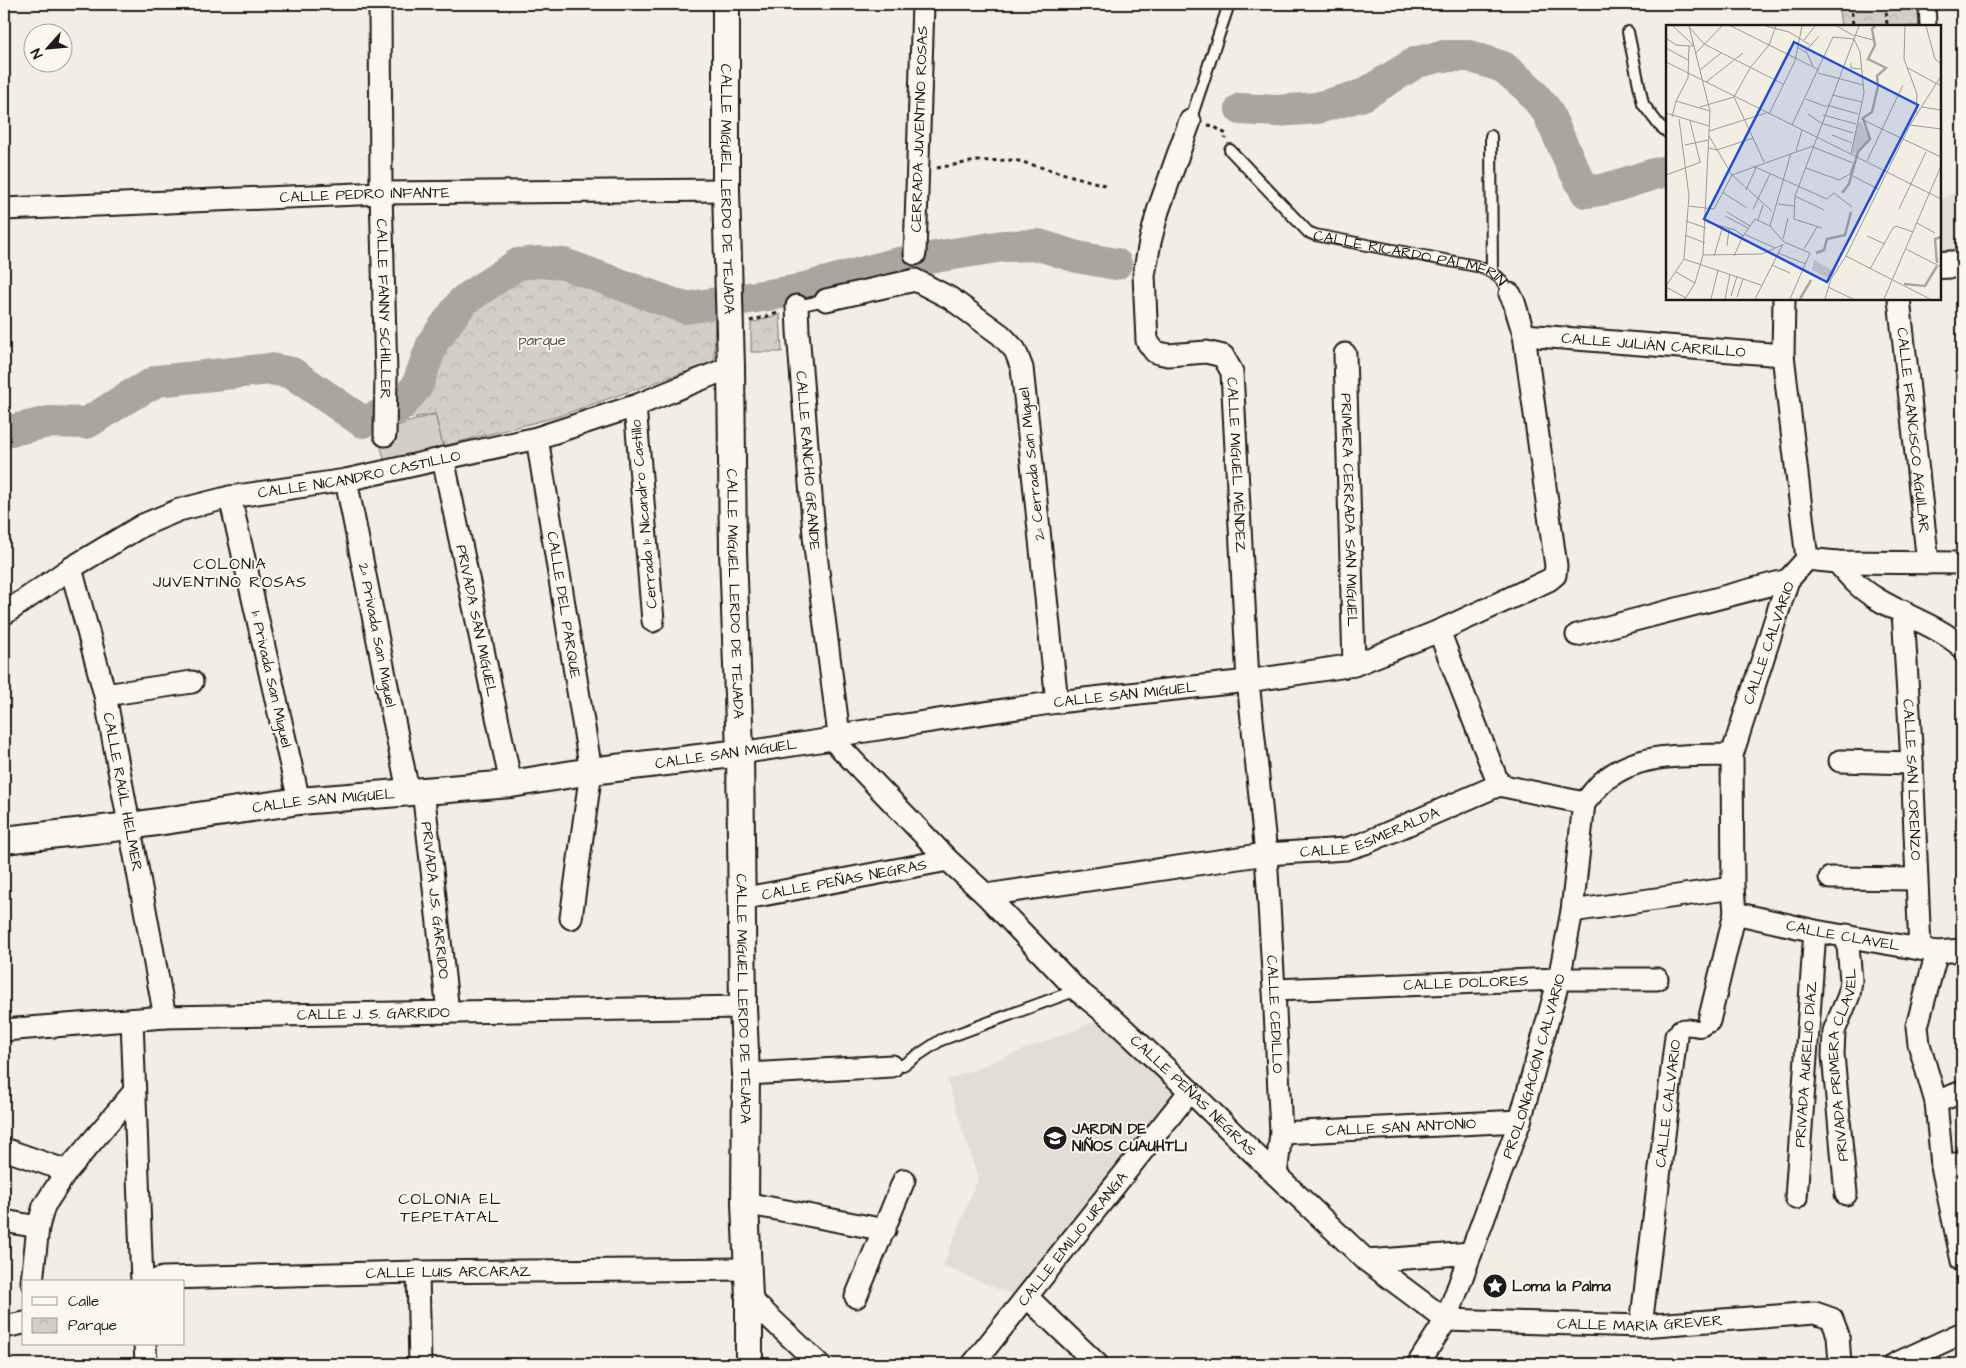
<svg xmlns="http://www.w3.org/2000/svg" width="1966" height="1368" font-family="'Architects Daughter',sans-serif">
  <defs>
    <pattern id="park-crowns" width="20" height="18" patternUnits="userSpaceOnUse" patternTransform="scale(1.25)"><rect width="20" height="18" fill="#d2cfc6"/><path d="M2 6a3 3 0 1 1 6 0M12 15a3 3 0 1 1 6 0" fill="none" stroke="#b4b1aa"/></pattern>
  </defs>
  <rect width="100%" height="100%" fill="#f2eee4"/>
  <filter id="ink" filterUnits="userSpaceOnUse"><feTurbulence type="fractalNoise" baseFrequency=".02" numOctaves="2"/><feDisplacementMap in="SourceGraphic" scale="10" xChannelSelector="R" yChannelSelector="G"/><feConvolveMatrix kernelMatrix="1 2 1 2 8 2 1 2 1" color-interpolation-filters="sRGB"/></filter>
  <g filter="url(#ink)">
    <!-- built -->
    <path fill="#e2ded5" d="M1962,189V254L1940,255V200Z
      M1100,1020L1177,1097L1015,1296L943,1266L978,1178L947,1080Z"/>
    <!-- park -->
    <path fill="url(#park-crowns)" stroke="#777671" d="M1838,4H1921L1922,26H1841Z
      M539,262L564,264L685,308L715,304L714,362L556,417L443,446L435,414L400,420L398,408L417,386L433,342L463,301L518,264Z
      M780,314L782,352H751V323Z"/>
    <!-- garden -->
    <path fill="#d2cfc6" stroke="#777671" d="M435,414L443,446L385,463L377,432Z"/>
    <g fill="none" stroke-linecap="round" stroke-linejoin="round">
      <!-- river -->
      <path stroke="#a9a6a0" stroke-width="32" d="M1241,109L1277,111L1317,108L1363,95L1417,62L1443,56H1469L1503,67L1528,88L1547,111L1572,166L1586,192C1614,190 1640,176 1667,171
        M4,432L49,422L87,423L128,397L157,381L270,369L292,373L363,422L398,408L417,386L433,342L463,301L518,264L539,262L564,264L685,308L794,291L898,263L1003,246L1039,245L1077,257L1116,264"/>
      <defs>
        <g id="service">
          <path d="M1628,32L1643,104L1659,125L1667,132"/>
          <path d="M1190,121L1229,4"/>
          <path d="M1491,136L1492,271"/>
          <path id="s1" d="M1230,150L1308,232L1315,235L1476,266C1496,273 1500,276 1510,294"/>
          <path d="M797,306L826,300"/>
          <path d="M903,1065L941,1040L1077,990"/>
        </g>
        <path id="pedestrian" d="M1927,4L1928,26
          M1676,1036L1679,1028C1694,1023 1700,1036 1709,1021"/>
        <g id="minor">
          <path id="s2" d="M380,4L381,193L386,374L385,435"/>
          <path id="s3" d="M1190,121L1158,211L1150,242L1144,275L1147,341L1155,352L1168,355L1206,352L1223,356L1232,372L1248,681L1266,854L1274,990L1281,1133L1276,1175"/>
          <path id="s4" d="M4,209L381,193L726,190"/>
          <path id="s5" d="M915,254L923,4"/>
          <path id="s6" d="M1784,299L1783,355L1807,559L1788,580L1732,755L1733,888L1735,913L1815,931L1937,952L1962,950"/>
          <path id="s7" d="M1899,299L1928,563"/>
          <path d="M826,300L915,280L950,298L1001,335L1015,350L1022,368L1057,702"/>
          <path id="s8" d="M797,306L798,331L815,547L839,735"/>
          <path id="s9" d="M1524,335L1783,355"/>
          <path id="s10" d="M1345,354L1354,665"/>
          <path d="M635,406L653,621"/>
          <path id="s11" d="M537,438L591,771L571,918"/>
          <path id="s12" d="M443,458L511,784"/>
          <path d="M346,480L408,791"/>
          <path d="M230,497L299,801"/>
          <path d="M1807,559L1837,562L1962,563"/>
          <path d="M1837,562C1848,575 1859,588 1874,597C1902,615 1937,625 1962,647"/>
          <path id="s13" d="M71,568L105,695L165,1017"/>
          <path id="s14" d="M1903,611L1912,763L1920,949"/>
          <path id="s15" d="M4,614L71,568L143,525L179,510L230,497L346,480L537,438L635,406L731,367"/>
          <path d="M1439,631L1499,785"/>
          <path d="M1577,635L1788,580"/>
          <path d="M105,695L192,682"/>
          <path id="s16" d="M832,739L948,860L986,895L1077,990L1114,1020L1190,1091L1276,1175L1367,1261L1446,1320"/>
          <path id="s17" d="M740,753L832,739L839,735L1057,702L1248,681L1354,665L1439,631L1549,580L1555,575L1556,566L1524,335L1514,302L1510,294"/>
          <path d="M1840,761L1912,763"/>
          <path id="s18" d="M423,790L448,1012"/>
          <path d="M1830,878L1916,879"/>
          <path id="s19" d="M986,895L1266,854L1346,849L1365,843L1499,785L1584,803C1591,796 1597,786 1605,780C1640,751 1690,756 1732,755"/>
          <path id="s20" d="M741,899L948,860"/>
          <path d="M1572,911L1733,888"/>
          <path d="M1937,952L1917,1026L1919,1044L1936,1102L1942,1166L1962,1261"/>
          <path id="s21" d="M1274,990L1559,979H1657"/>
          <path d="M132,1020L142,1282"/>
          <path d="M1709,1021L1735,913"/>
          <path id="s22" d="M4,1030L165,1017L743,1007"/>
          <path d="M746,1074L892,1066"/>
          <path d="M1936,1102L1962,1092"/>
          <path id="s23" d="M1281,1133L1520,1121"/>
          <path d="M4,1149L67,1171"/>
          <path d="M1942,1166L1962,1163"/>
          <path id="s24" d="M1846,1194L1833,1055L1834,1031L1849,995L1851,980L1847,935"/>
          <path id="s25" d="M1796,1198L1815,931"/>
          <path d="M745,1203L885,1230"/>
          <path d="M4,1221L38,1227"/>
          <path d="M1367,1261L1471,1253"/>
          <path d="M418,1272L420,1364"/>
          <path d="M32,1282L38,1227L44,1206L67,1171L134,1092"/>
          <path id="s26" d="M150,1282L163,1278L418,1272L747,1269"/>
          <path d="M856,1297L904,1180"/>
          <path d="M1027,1297L1097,1364"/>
          <path d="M749,1298L819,1364"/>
          <path id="s27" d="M1446,1320L1641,1326L1815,1313L1832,1319L1838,1335L1840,1364"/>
          <path id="s28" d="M1641,1326L1676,1036"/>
          <path d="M4,1327L24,1323"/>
          <path d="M145,1344L146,1364"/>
          <path id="s29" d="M973,1364L1190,1091"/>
          <path id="s30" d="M1418,1364L1446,1320L1520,1121L1559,979L1572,911L1584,803"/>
          <path d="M1895,1364L1962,1333"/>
        </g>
        <g id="tertiary">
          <path id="s31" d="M726,4V190L731,367L733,551L740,753L743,1007L746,1074L745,1203L749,1298V1364"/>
          <path d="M1940,265L1962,264"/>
          <path id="s32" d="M4,840L130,826L299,801L511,784L591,771L740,753"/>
        </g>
      </defs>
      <!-- service casing -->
      <use href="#service" stroke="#1c1c1c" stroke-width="14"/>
      <!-- pedestrian casing -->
      <use href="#pedestrian" stroke="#1c1c1c" stroke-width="19"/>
      <!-- minor casing -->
      <use href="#minor" stroke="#1c1c1c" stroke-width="25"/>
      <!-- tertiary casing -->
      <use href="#tertiary" stroke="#1c1c1c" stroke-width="30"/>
      <!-- path -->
      <path stroke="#1c1c1c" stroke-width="3" stroke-dasharray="4 4" stroke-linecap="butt" d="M1851,4L1853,26
        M1886,4L1887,26
        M1208,125L1213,126L1226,134L1225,139
        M937,168L976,161L1015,160L1108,186
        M750,321L778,313"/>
      <!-- service -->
      <use href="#service" stroke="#fbf7ec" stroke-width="10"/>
      <!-- pedestrian -->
      <use href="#pedestrian" stroke="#fbf7ec" stroke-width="15"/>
      <!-- minor -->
      <use href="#minor" stroke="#fbf7ec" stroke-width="21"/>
      <!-- tertiary -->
      <use href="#tertiary" stroke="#fbf7ec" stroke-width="26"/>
    </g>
  </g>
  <!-- icons -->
  <defs>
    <symbol id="school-disc" viewBox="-11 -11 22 22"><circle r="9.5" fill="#1c1c1c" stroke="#fbf7ec"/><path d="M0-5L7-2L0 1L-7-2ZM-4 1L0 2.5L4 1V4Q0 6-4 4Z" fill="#fff"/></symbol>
    <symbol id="sight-disc" viewBox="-11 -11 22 22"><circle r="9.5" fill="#1c1c1c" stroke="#fbf7ec"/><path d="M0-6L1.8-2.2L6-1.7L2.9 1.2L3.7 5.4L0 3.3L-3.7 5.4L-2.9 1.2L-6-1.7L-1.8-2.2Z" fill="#fff"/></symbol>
  </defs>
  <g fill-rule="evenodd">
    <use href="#school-disc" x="1041" y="1124" width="28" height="28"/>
    <use href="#sight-disc" x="1481" y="1272" width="28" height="28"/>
  </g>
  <g text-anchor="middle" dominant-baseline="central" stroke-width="4" stroke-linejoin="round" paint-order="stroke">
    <!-- street labels -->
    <g font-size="15" fill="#1c1c1c" stroke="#fbf7ec">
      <text stroke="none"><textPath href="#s5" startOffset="125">CERRADA JUVENTINO ROSAS</textPath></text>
      <text stroke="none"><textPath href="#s31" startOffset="185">CALLE MIGUEL LERDO DE TEJADA</textPath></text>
      <text stroke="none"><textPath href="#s4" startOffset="361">CALLE PEDRO INFANTE</textPath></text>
      <text stroke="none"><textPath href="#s1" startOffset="219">CALLE RICARDO PALMERÍN</textPath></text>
      <text stroke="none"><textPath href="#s2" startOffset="305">CALLE FANNY SCHILLER</textPath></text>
      <text stroke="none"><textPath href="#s9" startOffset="130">CALLE JULIÁN CARRILLO</textPath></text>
      <text stroke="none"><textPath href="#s7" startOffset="132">CALLE FRANCISCO AGUILAR</textPath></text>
      <text stroke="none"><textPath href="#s8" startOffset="155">CALLE RANCHO GRANDE</textPath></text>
      <text transform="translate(1032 464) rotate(-96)">2ª Cerrada San Miguel</text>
      <text stroke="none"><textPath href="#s3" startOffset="421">CALLE MIGUEL MÉNDEZ</textPath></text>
      <text stroke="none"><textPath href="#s15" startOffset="388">CALLE NICANDRO CASTILLO</textPath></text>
      <text stroke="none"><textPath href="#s10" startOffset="156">PRIMERA CERRADA SAN MIGUEL</textPath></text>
      <text transform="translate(644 514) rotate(-95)">Cerrada 1ª Nicandro Castillo</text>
      <text stroke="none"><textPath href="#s31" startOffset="590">CALLE MIGUEL LERDO DE TEJADA</textPath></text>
      <text stroke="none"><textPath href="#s11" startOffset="169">CALLE DEL PARQUE</textPath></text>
      <text stroke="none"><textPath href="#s12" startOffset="166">PRIVADA SAN MIGUEL</textPath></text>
      <text transform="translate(377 635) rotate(79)">2ª Privada San Miguel</text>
      <text transform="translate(1769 643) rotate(-71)">CALLE CALVARIO</text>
      <text transform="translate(271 679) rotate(77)">1ª Privada San Miguel</text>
      <text stroke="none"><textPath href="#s17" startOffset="390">CALLE SAN MIGUEL</textPath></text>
      <text transform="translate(726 754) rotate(-8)">CALLE SAN MIGUEL</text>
      <text stroke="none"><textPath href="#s14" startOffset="169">CALLE SAN LORENZO</textPath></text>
      <text stroke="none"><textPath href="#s13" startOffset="230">CALLE RAÚL HELMER</textPath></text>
      <text stroke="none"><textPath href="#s32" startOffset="322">CALLE SAN MIGUEL</textPath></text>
      <text stroke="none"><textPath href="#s19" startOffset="390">CALLE ESMERALDA</textPath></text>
      <text stroke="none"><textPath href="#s20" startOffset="105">CALLE PEÑAS NEGRAS</textPath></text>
      <text stroke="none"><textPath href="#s18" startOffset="111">PRIVADA J.S. GARRIDO</textPath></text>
      <text stroke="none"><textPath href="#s6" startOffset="742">CALLE CLAVEL</textPath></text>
      <text stroke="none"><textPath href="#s21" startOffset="192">CALLE DOLORES</textPath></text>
      <text stroke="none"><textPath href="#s31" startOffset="995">CALLE MIGUEL LERDO DE TEJADA</textPath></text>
      <text stroke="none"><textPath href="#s22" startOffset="370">CALLE J. S. GARRIDO</textPath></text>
      <text stroke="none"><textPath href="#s3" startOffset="972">CALLE CEDILLO</textPath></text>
      <text stroke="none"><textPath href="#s25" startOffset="134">PRIVADA AURELIO DÍAZ</textPath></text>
      <text stroke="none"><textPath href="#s24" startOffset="131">PRIVADA PRIMERA CLAVEL</textPath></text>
      <text stroke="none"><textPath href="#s30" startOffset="321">PROLONGACIÓN CALVARIO</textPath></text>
      <text stroke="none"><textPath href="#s16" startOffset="508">CALLE PEÑAS NEGRAS</textPath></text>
      <text stroke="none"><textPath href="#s28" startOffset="224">CALLE CALVARIO</textPath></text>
      <text stroke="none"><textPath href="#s23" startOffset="120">CALLE SAN ANTONIO</textPath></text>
      <text stroke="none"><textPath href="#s29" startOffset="160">CALLE EMILIO URANGA</textPath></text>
      <text stroke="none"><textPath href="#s26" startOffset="299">CALLE LUIS ARCARAZ</textPath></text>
      <text stroke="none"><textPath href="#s27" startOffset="194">CALLE MARÍA GREVER</textPath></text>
    </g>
    <!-- park labels -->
    <g font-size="15" fill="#53524f" stroke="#fbf7ec">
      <text x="542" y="340">parque</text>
    </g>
    <!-- poi labels -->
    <g font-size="15" font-weight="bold" fill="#1c1c1c" stroke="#fbf7ec" text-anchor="start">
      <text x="1072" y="1129">JARDIN DE<tspan x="1072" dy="17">NIÑOS CUAUHTLI</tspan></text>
      <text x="1512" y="1286">Loma la Palma</text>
    </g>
    <!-- neighbourhood labels -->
    <g font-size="16" letter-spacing="1" fill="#1c1c1c" stroke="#fbf7ec">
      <text x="230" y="564">COLONIA<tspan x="230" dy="18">JUVENTINO ROSAS</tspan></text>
      <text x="450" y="1199">COLONIA EL<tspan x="450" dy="18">TEPETATAL</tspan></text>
    </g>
  </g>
  <!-- overview -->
  <g transform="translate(1666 25)">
    <rect width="275" height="275" fill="#f2eee4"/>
    <path d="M195,96L204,114L191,130L186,128L191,99ZM148,235L169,247L164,254L146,245Z" fill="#d2cfc6"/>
    <path fill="none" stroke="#a9a6a0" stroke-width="2.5" d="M176,168L183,159L192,127L204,114L197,93L206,87L212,61L211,51L220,43L202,34L209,20L206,4L209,1M150,228L158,225L161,214L179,210L185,187M271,238L269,214L275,212M238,259L259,261L271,241M134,274L145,255"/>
    <path fill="none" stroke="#9c9a94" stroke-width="1" d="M7,1L27,20M65,1L153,45M100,1L123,7L144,20M171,1L188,11M239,1L238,34L251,69L250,88M260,1L269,34L275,39M24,3L38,19L117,59M188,10L207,15M167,12L188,14M0,13L10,20L23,21M138,15L149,1M131,22L141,28L147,41M0,23L22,35M139,27L153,11M29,29L56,1M0,37L275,174M185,38V43L195,44M242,43L275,61M34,45L55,28M152,48L197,60M40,57L77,28M166,70L196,77M68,72L84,43L103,20L110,1M68,72L98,137M140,74L161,82M10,76L44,86M161,80L192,89M34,82L68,72M256,82L275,85M0,88L43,101M103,89L129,36L136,1M142,89L155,98L187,108M157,90L190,99M6,92L10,76L22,53L23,21H28M195,94L275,132M24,96L34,137M126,100L167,12M244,100L275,104M43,106L100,88M166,110L186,118M43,111L66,150L106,186M19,120L42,115M147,122L187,138M42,123L51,125L87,113M130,126L136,105M185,129L198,68L194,27L188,14M201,136L237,60M87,141L161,174L168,168L186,182M140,143L173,155L184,149L187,140M0,150L35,137M66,150L147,121M187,151L212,164M80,165L90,143M56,167L81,183M129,171L158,185M112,179L128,181M23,181L48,184L66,150M87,184L104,149M233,184L260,127M61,187L84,201M59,191L82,203M92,195L97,180M20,196L40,203M41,197L69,205L77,211M251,198L269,208M104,201L125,128M156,203L128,194L129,171L193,1M78,209L109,223M19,210L39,218M201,211L219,219M117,214L122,193M61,221L63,204M138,224L151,202M240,224L275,242M112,228L140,239M37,230L96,229L116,220M48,231L57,201M68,231L77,211L89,194L104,201L118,217L144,228L124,274M180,231L264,274M18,234L95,260M106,240L124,248M204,244L227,203L230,201L247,207M10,247L29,258M0,261L18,234L23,171L13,94M0,262L20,273M162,262L187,274M65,271L71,251M71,272L77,254M19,274L29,258L37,230L44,86L23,1M45,274L52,245M59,274L64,249M89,274L117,219M159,274L165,254L180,231L244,100L275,51M218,274L275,141"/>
    <path fill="#1d4ed8" fill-opacity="0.15" stroke="#1d4ed8" stroke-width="2.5" d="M128,17L252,80L161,257L38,194Z"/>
    <rect width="275" height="275" fill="none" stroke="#1c1c1c" stroke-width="2.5"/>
  </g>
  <!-- margin -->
  <rect width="1966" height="1368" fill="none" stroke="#fbf7ec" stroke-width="20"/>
  <rect x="10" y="10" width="1946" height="1348" fill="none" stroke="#1c1c1c" stroke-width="2" filter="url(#ink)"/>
  <!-- legend -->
  <rect x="22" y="1280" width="162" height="65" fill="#fbf7ec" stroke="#a29f99"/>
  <rect x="32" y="1297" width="25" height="8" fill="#fbf7ec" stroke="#a29f99"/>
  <text x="68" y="1306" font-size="15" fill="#1c1c1c">Calle</text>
  <rect x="32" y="1318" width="25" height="15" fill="url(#park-crowns)" stroke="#a29f99"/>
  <text x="68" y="1330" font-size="15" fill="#1c1c1c">Parque</text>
  <!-- north arrow -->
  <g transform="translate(48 48) rotate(243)"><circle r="24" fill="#fbf7ec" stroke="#a29f99"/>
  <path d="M0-4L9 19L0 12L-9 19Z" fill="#1c1c1c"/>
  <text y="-8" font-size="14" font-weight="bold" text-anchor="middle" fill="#1c1c1c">N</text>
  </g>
</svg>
